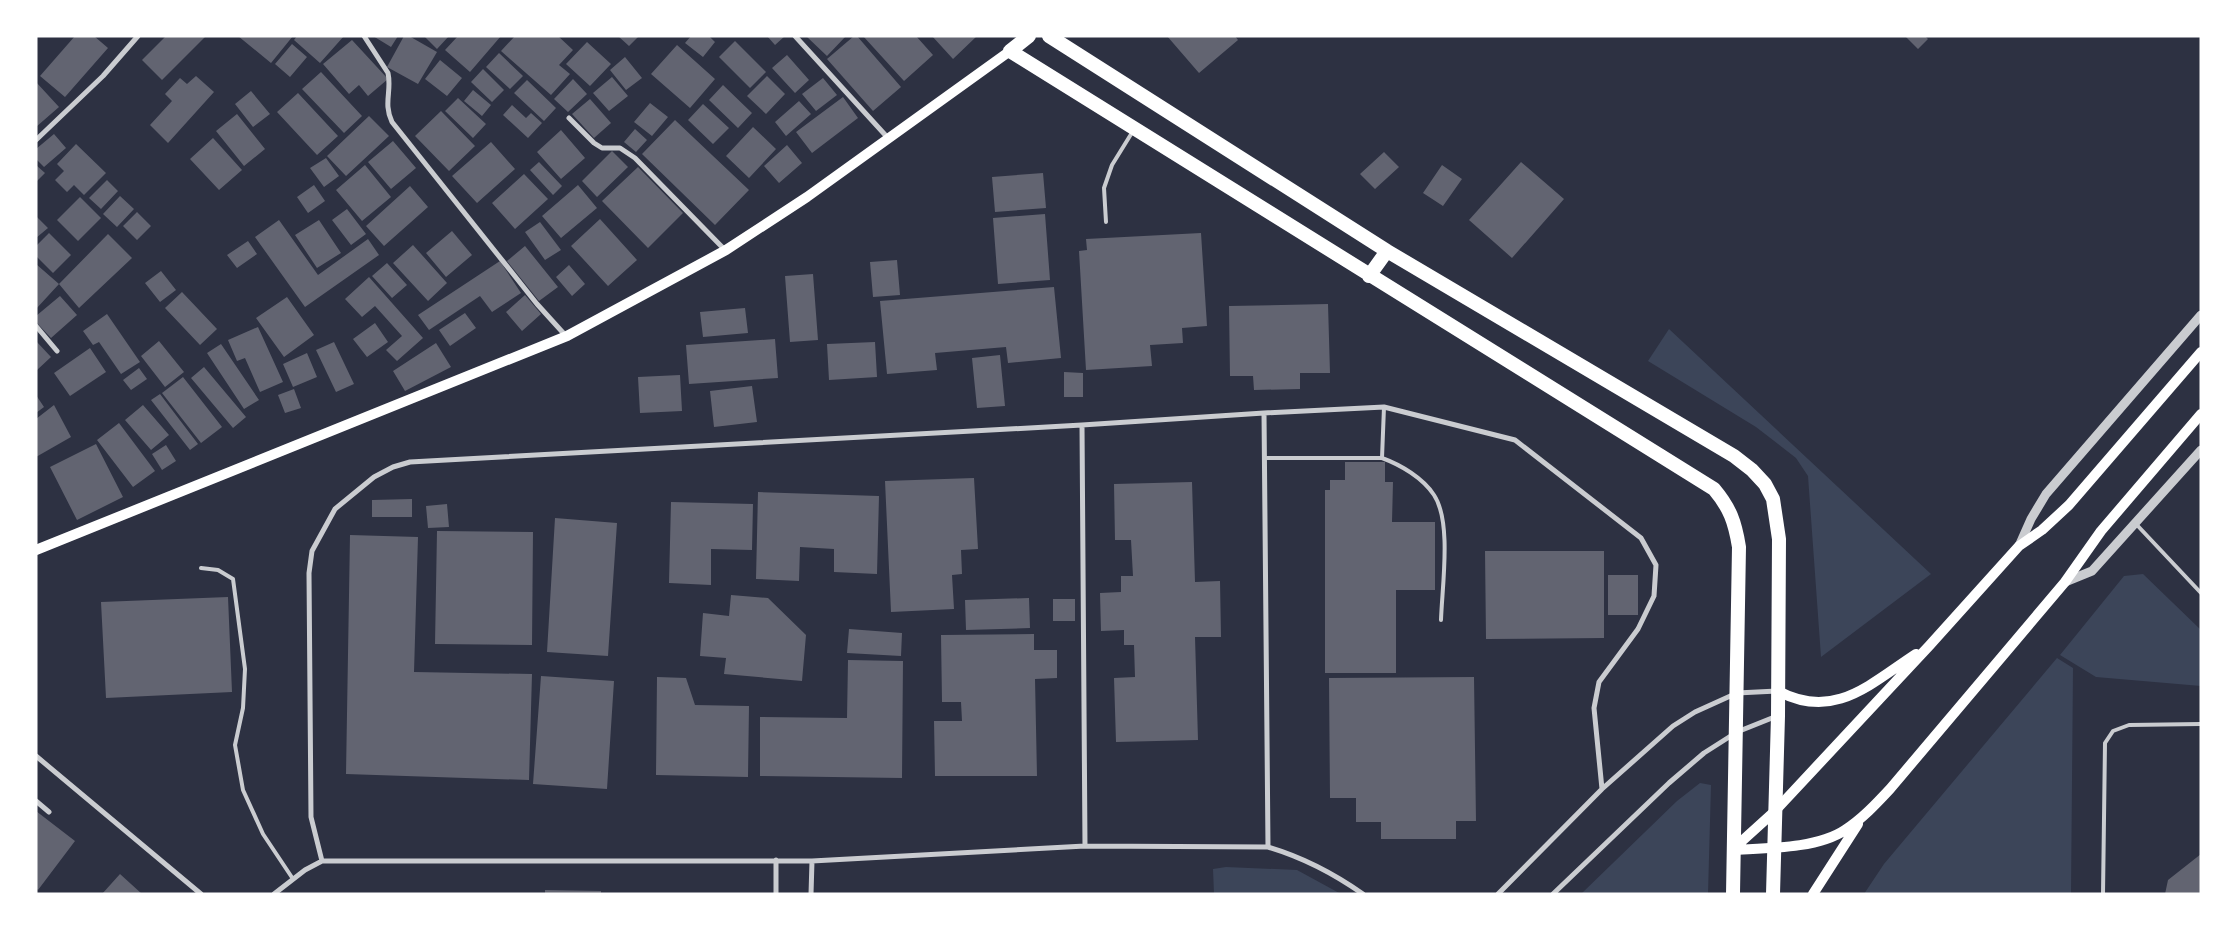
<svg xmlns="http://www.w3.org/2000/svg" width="2237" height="930" font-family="Quicksand,sans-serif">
  <rect width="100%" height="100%" fill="#2d3142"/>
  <!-- green -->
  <path fill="#3c4559" d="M1669,329L1931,574L1821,657L1808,476L1796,458L1756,427L1648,361Z
    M2143,574L2201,630V686L2096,677L2060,655L2124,576Z
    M2057,658L2073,668L2071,894H1864L1884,864Z
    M1700,783L1711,785L1708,894H1581L1677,801Z
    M1226,867L1297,870L1341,894H1214L1213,869Z"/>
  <!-- building -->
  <path fill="#626471" d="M75,36H94L108,48L65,97L40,76Z
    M166,36H206L162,80L142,60Z
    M238,36H293L271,63Z
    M297,36H344L320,63L294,40Z
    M373,36H398L391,47Z
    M404,36H409L437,52L418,84L387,67Z
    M424,36H449L437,49Z
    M458,36H501L470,72L445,50Z
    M515,36H558L573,50L559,65L570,74L551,95L501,51Z
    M618,36H639L629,46Z
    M691,36H709L715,42L703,57L685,43Z
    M767,36H785L775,45Z
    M806,36H846L827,56Z
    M854,36H857L901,87L873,111L827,59Z
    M863,36H916L933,55L904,81Z
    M932,36H977L953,59Z
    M1167,36H1235L1238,40L1199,73Z
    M1905,36H1925L1928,39L1918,49Z
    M352,40L388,79L368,96L359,85L349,94L323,64Z
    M735,41L766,72L750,88L719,57Z
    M587,42L611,64L590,86L566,64Z
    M292,44L307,57L290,77L275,64Z
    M677,45L715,79L690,108L651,74Z
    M499,53L523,76L510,89L486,67Z
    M787,55L809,80L795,93L772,68Z
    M625,57L642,78L626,90L610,70Z
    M440,60L462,78L447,96L425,79Z
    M483,69L504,90L492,102L471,82Z
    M321,72L362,116L344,133L302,89Z
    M196,76L214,92L168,143L150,125L172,101L165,94L180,78L187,84Z
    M767,76L785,94L766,114L747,96Z
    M612,77L628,96L609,111L593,93Z
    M823,78L837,95L816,111L802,94Z
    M573,79L587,94L568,112L554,99Z
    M527,80L556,108L544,121L514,93Z
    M36,82L59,107L36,127Z
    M723,85L752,113L738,128L709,100Z
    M473,90L491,105L482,116L464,101Z
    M251,91L270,114L253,127L235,104Z
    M298,93L338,136L317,155L277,112Z
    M843,97L858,118L812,153L796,132Z
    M458,98L486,124L473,138L445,111Z
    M590,99L611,123L594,138L572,114Z
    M799,101L811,114L786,136L775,122Z
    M650,103L668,117L652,136L634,122Z
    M703,104L729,128L713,144L688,120Z
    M512,105L526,118L531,113L542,123L528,138L503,115Z
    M441,111L475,146L449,171L415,136Z
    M237,114L265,149L244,166L216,131Z
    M369,116L389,136L346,176L327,156Z
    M675,120L749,190L715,225L642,154Z
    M753,127L776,149L749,178L726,156Z
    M635,129L647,140L636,152L624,142Z
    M561,130L585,158L561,179L537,152Z
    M54,134L66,148L44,167L36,159V149Z
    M213,138L242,170L219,190L190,159Z
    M393,141L416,168L391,189L368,162Z
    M491,142L515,169L477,203L452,176Z
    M76,144L106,173L84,195L74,185L67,192L55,180L64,171L57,164Z
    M787,145L802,163L779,183L764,166Z
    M612,151L628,167L597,197L582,181Z
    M1384,152L1399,167L1375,189L1360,174Z
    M326,158L339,176L324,187L310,168Z
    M539,162L562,186L553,195L530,170Z
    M1521,162L1564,199L1512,258L1469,220Z
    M36,165L45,173L36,182Z
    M365,165L391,197L362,221L336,190Z
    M1442,165L1462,179L1443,206L1423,193Z
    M638,167L683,213L648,248L602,201Z
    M1043,173L1046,208L995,212L992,177Z
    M524,174L548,199L515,229L492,203Z
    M107,180L118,191L101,209L89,198Z
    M314,185L325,201L308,213L297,197Z
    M578,185L597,208L561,238L542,216Z
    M410,186L428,207L384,246L366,226Z
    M120,196L134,209L117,227L103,214Z
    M80,197L101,218L78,241L57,220Z
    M347,209L366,234L351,245L332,220Z
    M137,212L151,226L137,240L123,226Z
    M1045,214L1050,280L998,284L993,218Z
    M36,216L48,228L36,238Z
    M600,219L637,260L608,286L571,246Z
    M279,220L318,275L368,239L379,255L305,307L255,237Z
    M319,220L341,253L317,268L295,235Z
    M540,222L561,250L545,260L525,232Z
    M452,231L472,255L446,277L426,253Z
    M49,233L71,255L53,273L36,256V246Z
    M1201,233L1207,326L1182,328L1183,343L1150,345L1152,366L1086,370L1079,251L1087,250L1086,239Z
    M108,234L132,258L79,308L59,284L36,309V264L59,284Z
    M248,241L257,254L237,268L227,255Z
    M413,245L447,283L428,301L393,263Z
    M525,246L558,287L539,301L507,261Z
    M897,260L900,295L873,297L870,262Z
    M500,261L521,293L492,312L480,296L429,330L418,315Z
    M387,263L407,285L392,298L372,276Z
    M569,265L585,284L572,296L556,277Z
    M161,271L176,290L160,302L145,283Z
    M813,274L818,340L790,342L785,276Z
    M369,277L423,338L397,361L386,350L402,336L375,306L362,317L345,299Z
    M1054,287L1061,358L1008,363L1006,347L935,353L937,370L887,374L880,301Z
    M182,292L217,329L200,345L165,308Z
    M525,295L541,314L522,331L506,312Z
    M60,296L77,315L51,338L36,322V316Z
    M287,297L314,335L284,357L256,318Z
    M1328,304L1330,373H1300V389L1254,390L1253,376H1230L1229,306Z
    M745,308L748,333L703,337L700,312Z
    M465,313L476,328L450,346L439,330Z
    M107,314L140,362L121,374L99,342L93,345L83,331Z
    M375,323L388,342L367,357L353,339Z
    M258,327L283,382L260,392L245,358L237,361L228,340Z
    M775,339L778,378L689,384L686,345Z
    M36,341L51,357L36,371Z
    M159,341L184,372L165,387L141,356Z
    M334,342L354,384L336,392L316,350Z
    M875,342L877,377L829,380L827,344Z
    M436,343L451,367L405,391L393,371Z
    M221,344L259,400L244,409L207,353Z
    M90,348L106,372L70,396L54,373Z
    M307,353L317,377L293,387L283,364Z
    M1000,355L1005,406L977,408L972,358Z
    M204,367L246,417L233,428L191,378Z
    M139,368L147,379L131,390L123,380Z
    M1064,372L1083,373V397H1064Z
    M680,375L682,411L640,413L638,377Z
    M183,377L222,427L201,443L162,393Z
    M752,386L757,422L714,427L710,391Z
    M294,389L301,408L285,413L278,395Z
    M160,394L198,444L190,450L151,400Z
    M36,395L44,407L36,413Z
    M54,405L71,437L36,457V419Z
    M143,405L169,435L151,450L125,420Z
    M119,423L155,471L133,487L97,440Z
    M96,444L123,497L77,520L50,467Z
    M166,445L176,461L162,470L152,454Z
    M1345,462H1385V482H1393L1392,522H1435V590H1396V673H1325V490H1330V480H1345Z
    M974,478L978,549L961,550L962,574L952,575L954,609L891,612L885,481Z
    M1192,482L1195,582L1220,581L1221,637H1195L1198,740L1116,742L1114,678L1135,677L1134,645H1124V630L1101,631L1100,593L1121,592V576H1133L1131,540H1115L1114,484Z
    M758,492L879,496L877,574L834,572V549L800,547L799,581L756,579Z
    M412,499V517H372V500Z
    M671,502L753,504L752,550L711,549V585L669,583Z
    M447,504L449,527L428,528L426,506Z
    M555,518L617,523L608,656L547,652Z
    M437,531L533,532L532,645L435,644Z
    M350,535L418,537L414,672L532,674L529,780L346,774Z
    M1485,551H1604V638L1486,639Z
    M1608,575H1638V615H1608Z
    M731,595L768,598L806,635L802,681L724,674L726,658L700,656L703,613L729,616Z
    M228,597L232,692L106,698L101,602Z
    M1029,598L1030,628L966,630L965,600Z
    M1053,599H1075V621H1053Z
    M849,629L902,633L901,656L847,653Z
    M1034,634V650H1057V678L1035,679L1037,776H935L934,721H962L961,702H942L941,635Z
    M848,660L903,661L902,778L760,776V717L847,718Z
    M541,676L614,681L607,789L533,784Z
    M657,677L686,678L695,705L749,706L748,777L656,775Z
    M1474,677L1476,821H1456V839H1381V822H1356V798H1330L1329,678Z
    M36,811L75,841L38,890L36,888Z
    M2201,854V894H2165L2168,880Z
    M120,874L142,894H102Z
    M545,890L601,891V894H545Z"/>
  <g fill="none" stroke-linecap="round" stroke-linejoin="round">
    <!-- service -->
    <path stroke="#caccd0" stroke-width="4" d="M1106,222L1104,188L1112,165L1133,131
      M1265,458H1382C1401,465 1423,478 1434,495C1452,522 1442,587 1441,620
      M1382,458L1384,407
      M2136,524L2201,593
      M201,568L218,570L233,579L245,669L243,708L235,745L243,790L263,834L293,879
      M2103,894L2105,743L2113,731L2129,725L2201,724"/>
    <!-- minor -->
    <path stroke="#caccd0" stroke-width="5" d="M364,36L388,73C392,91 383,103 392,122L537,304L566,336
      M795,36L888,138
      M569,118L594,143L602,148H620L635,158L725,250
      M36,140L103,76L138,36
      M36,326L57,351
      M1082,425L1085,846
      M36,756L201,894
      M36,801L49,812
      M322,861H812L1085,846L1268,847
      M274,894L305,870L322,861L311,817L309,573L312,551L335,509L374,477L393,467L410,462L1082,425L1264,413
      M776,894V860
      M811,894L812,861
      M1363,894C1333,873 1302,857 1268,847L1264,413L1384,407L1515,440L1641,538L1656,565L1654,596L1638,629L1599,682L1594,708L1602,789
      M1498,894L1602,789L1673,726L1695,712L1737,693L1777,691
      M1553,894L1669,783L1704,753L1737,732L1777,716"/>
    <!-- tertiary -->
    <path stroke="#caccd0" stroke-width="9" d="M2019,546L2031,519L2046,494L2201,315
      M2065,582L2092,571L2201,450"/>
    <!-- secondary -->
    <path stroke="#fff" stroke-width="10" d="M36,550L567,336L726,250L807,197L1010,51
      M1778,691C1834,721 1870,684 1916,654
      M1732,850L1774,812L1929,646L2019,546L2042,530L2069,505L2201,352
      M1732,850C1765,848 1817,849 1845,830C1862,819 1876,804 1890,789L2065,582L2101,531L2201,414
      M1813,894L1858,824"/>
    <!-- trunk -->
    <path stroke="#fff" stroke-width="14" d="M1029,36L1010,51L1714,489C1730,508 1735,522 1739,547L1733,894
      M1049,36L1387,251L1734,456L1752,470L1765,484L1773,499L1779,539L1778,716L1773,894
      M1369,276L1387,251"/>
  </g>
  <!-- border -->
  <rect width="2237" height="930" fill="none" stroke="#ffffff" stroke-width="75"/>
</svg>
